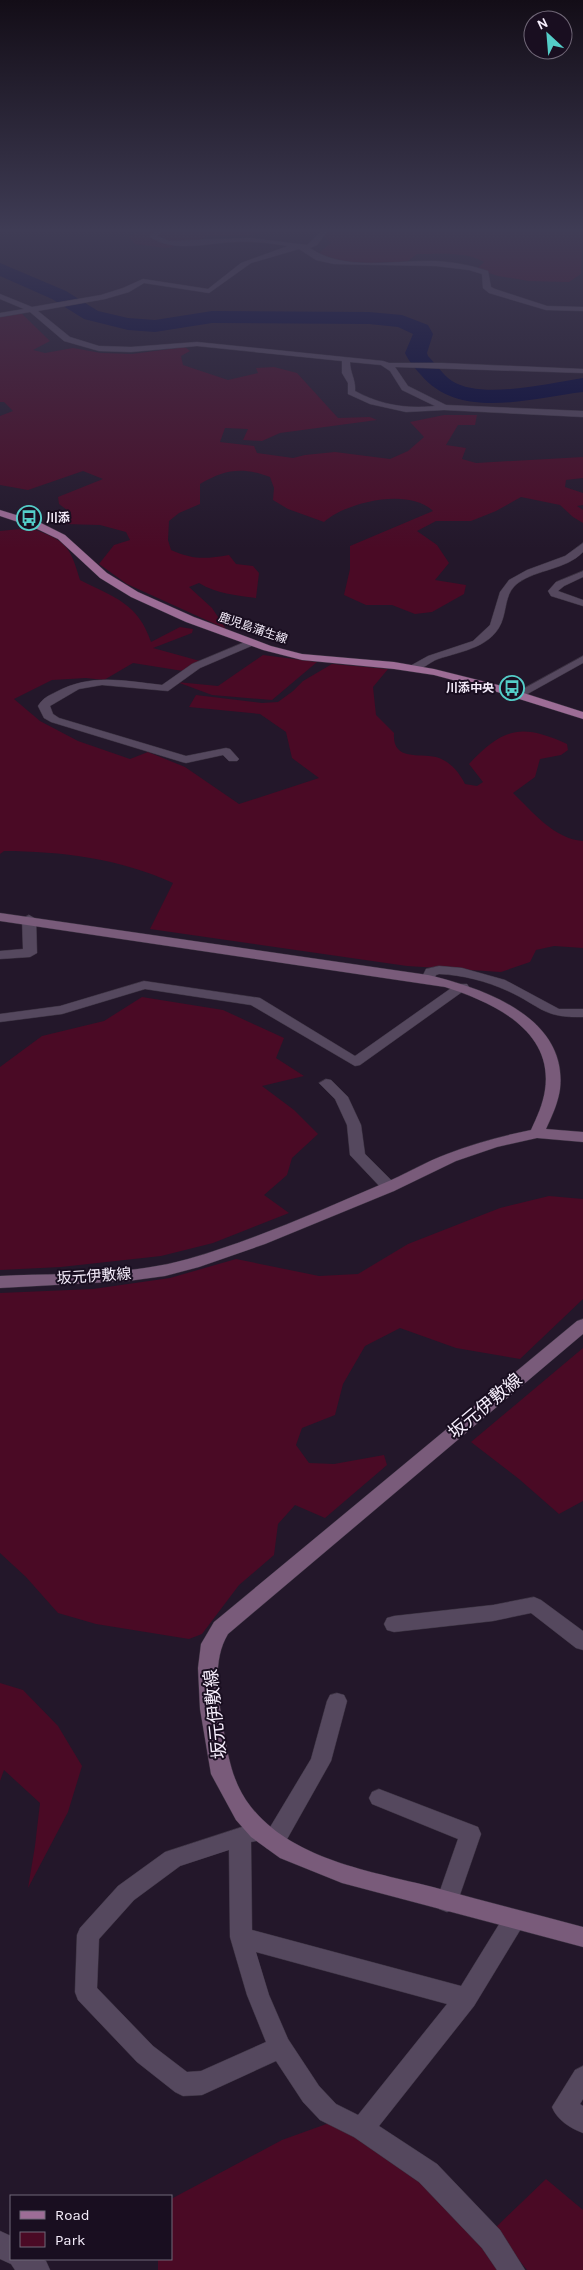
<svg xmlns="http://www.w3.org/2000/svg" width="583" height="2270" font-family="Karla,'Noto Sans JP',sans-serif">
  <rect width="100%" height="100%" fill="#23172a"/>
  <!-- green -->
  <path fill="#4a0a25" d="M138,232H261L262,234L239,236H209L194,242L166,248L135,244L129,237Z
    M320,232H583L581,274L569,282L529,281L498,276L477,269L484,262C465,251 438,254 417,254L407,262C379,262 343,267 318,254L331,243Z
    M19,311L50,341L33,350L45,353L73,348L101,353L132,354L185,347L190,351L181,356L183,365L228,380L258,373L256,368L274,367L297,373L338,418L370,417L377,420L280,433L262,441L243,440L248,429L225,428L220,442L254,446L257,453L293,458L305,455L335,452L390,459L408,451L424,437L410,422L444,415H477L475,425H458L446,445L466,448L462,459L476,463L583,457V478L566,480L565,487L583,493V505L577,506L583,510V523L573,517L560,505L521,497L496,511L471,521H436L417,531L437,545L449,563L435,580L466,585L464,594L432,612L415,614L392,605H366L344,595L350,569V546L433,511C409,487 346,502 324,522L288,509L273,500L274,488L270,477C242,467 226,469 200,484V504L179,513L169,521L168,540L171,550C194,560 205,559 229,555L236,564L253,566L259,573L256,598C235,595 217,594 199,583L189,587L212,608L226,629L127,584L99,564L114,545L130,540L126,532L100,525L64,524L71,513L59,504L58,497L103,479L83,471L28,490L0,485V416L13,411L4,402H0V314Z
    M30,528C65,540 70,545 80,580C115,598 138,603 151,642L180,627L193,629L192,633L153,648L200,661L183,671L133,663L104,680L86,678L52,680L14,699L40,721L78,741L130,759L148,752L185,767L239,804L319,778L292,758L286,732L260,714L189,707L196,695L262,703L278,702L293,691L303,681L332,664L388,669L373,687L376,715L394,733C392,761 418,753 436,757C450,761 459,772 465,784L477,786L483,782L469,764C503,728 521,723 567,744L568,750L561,755L540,759L535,777L513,793C533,812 554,839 583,841V948L554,946L536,950L530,962L501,972L407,966L150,929L173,883C122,859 60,851 4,851L0,854V531Z
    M263,655L317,662L272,700L212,695L177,682L218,686Z
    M142,997L223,1010L284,1038L276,1058L304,1076L262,1086L294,1110L318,1134L292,1158L287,1175L264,1195L289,1213L213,1243L161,1256L61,1267L0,1270V1067L42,1036L104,1021Z
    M549,1196L583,1199V1299L520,1359L456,1348L400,1328L365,1346L343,1384L335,1415L302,1428L296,1445L309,1463L334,1464L384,1455L387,1465L325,1518L295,1505L278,1524L274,1555L239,1585L202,1634L189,1639L96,1624L58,1613L26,1577L0,1553V1293L93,1289L170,1278L236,1259L319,1276L358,1274L408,1244L500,1208Z
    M583,1348V1501L559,1514L519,1479L471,1442Z
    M0,1683L23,1690L58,1726L82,1766L68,1812L28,1888L35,1846L40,1803L4,1770L0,1781Z
    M332,2122L409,2172L478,2238L501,2270H158V2259H171V2199L282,2140Z
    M546,2179L583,2210V2270H527L494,2229Z"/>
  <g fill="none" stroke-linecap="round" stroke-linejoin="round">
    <!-- river -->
    <path fill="#000337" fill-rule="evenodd" d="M0,263L66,291L98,311L128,318L155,320L212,311L369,312L402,315L428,325L433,334L427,353L428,356C436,364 443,375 452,381C482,400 549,383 583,378V392C531,398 460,421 421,375C415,368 409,362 405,353L413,334L398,327L369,324L212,323L155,332L128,330L84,319L52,299L0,276Z"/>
    <defs>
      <path id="street" d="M154,232H161L157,236L169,241L250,238L307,245L321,232H327L317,245L310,248C344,272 395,260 435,261C453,262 470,265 488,271L491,287L495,289L547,306L583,307V311L546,310L489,293L483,288L482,274L469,270L436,266L334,264L316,260L299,249L251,263L209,293L144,283L129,292L105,299L38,311L70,337L99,346L131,347L197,342L383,361L389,363H442L583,369V373L395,367L408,386L446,405L583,411V417L444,410L406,412L370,404L348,394V383L342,373V361L197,346L131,352L99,351L64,341L30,312L0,317V313L24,309L0,299V294L32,307L101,295L123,288L143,279L208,289L241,263L288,246C270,243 252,241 234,242C206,243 175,253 150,237V235ZM350,362L381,365L390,371L402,390L435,406C406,409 381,405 355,391C356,380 350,373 350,362Z
        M583,543V552C566,570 537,569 518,583C506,592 507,605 503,618C495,647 462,651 438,659C429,662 420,673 410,670V666L428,656L473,641L490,625L500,592L509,580L527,570L565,556Z
        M583,571V577L564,586L558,591L583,600V606L551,596L548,591L556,582Z
        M252,639L257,642L256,644L200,668L168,691L102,685L79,689L50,706L53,714L59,718L186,756L226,748L230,749L239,759L237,761H229L223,755L186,763L182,762L51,722L44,718L38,706C43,698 48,696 56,692C92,673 123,681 162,685L192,664Z
        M583,656V663L522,697H514L512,695Z
        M29,915L36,919L37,953L30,957L0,959V951L23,949L22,919Z
        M439,966L462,968L505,980L559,1009H583V1017C542,1018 541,1006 508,991C486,981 463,975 439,974L436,975L433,982H423L421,979L426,969Z
        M144,981L260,998L355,1056L457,984H467L469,987L360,1065L355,1066L251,1005L145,989L62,1014L0,1022V1014L60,1006Z
        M326,1079L331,1080L348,1097L361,1125L365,1154L394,1183L397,1187L394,1191H384L350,1155L347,1125L335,1099L319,1083Z
        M534,1597L541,1600L583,1631V1650L576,1648L531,1613L493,1621L394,1632L387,1630L384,1624L387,1618L394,1616L493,1605Z
        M337,1693L344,1695L347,1701L331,1761L282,1848L274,1851L266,1848L263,1841L266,1834L311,1759L327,1701L330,1695Z
        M379,1789L478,1827L481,1834L455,1909L447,1912L439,1909L436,1902L458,1839L372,1804L369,1798L372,1792Z
        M248,1825L256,1827L259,1834L256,1841L251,1842L252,1930L461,1986L506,1913L514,1910L522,1913L525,1920L522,1927L474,2006L379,2126L437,2164L500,2230L525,2270H497L482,2248L419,2182L354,2137L320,2120L303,2102L276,2061L202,2095L183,2096L175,2092L137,2062L78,2000L75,1992L77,1935L80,1928L118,1886L165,1852ZM229,1850L230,1937L247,1995L266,2042L201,2071L187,2072L153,2046L97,1988L99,1939L134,1900L180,1866ZM256,1952L447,2004L358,2115L336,2104L319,2086L288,2039L269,1995Z
        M583,2066V2099L580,2104L583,2106V2133C570,2128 557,2120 552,2107L575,2070Z
        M0,2231L11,2236V2259H42L46,2261L50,2270H15L11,2264L0,2259Z"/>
      <path id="secondary" d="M0,913L428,975C483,988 568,1017 560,1089C558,1103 552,1116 546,1129L583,1132V1142L537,1138L497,1147L456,1161L394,1191L265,1244L199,1267L165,1276L128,1281L0,1288V1276C62,1273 128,1276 188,1259C254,1240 319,1211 382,1184C404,1175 425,1162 447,1154C475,1143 502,1136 531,1130C537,1117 543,1104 545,1090C554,1030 492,1002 445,987L0,921Z
        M583,1319V1334L228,1634C212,1660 218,1697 223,1726C228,1756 232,1783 251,1807C295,1862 376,1872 440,1889C487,1902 535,1914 583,1927V1947L342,1883L280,1858L251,1837L236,1820L211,1774L200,1709L198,1668L201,1644L214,1622L577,1321Z"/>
      <path id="primary" d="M0,510L39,522L65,535L107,573L138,592L194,617L271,646L302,654L394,662L434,669L502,686L583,712V719L494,691L434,675L394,669L302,660L263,650L186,622L131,597L100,578L58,539L33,527L0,516Z"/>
    </defs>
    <!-- street casing -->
    <use href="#street" stroke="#3b3241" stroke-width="1"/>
    <!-- secondary casing -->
    <use href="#secondary" stroke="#3b3241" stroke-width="1"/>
    <!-- primary casing -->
    <use href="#primary" stroke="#3b3241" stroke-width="1"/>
    <!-- street -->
    <use href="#street" fill="#55485e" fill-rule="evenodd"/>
    <!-- secondary -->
    <use href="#secondary" fill="#795b7a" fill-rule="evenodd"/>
    <!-- primary -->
    <use href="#primary" fill="#9d6d96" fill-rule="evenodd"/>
  </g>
  <!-- sky -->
  <linearGradient id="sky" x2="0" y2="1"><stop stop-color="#130d17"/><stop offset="0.42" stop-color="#3f3c55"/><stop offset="1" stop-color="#3f3c55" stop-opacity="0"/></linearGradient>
  <rect width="583" height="549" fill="url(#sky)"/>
  <!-- icons -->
  <defs>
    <symbol id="bus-ring" viewBox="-11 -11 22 22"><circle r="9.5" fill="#190e20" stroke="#54cdc8" stroke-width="1.5"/><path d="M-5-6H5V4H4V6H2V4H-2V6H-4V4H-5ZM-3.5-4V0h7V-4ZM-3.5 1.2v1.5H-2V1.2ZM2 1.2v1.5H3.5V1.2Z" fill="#54cdc8"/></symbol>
  </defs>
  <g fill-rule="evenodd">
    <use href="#bus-ring" x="15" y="504" width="28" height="28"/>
    <use href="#bus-ring" x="498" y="674" width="28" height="28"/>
  </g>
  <g text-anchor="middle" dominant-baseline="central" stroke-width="4" stroke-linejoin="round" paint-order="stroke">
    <!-- far-poi labels -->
    <g font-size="12" font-weight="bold" fill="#f6eefc" stroke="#190e20" text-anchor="start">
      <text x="46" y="518">川添</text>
      <text x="494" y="688" text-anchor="end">川添中央</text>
    </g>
    <!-- far-street labels -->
    <g font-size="12" fill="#f6eefc" stroke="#190e20">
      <text transform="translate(253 628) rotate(19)">鹿児島蒲生線</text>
    </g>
    <!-- street labels -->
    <g font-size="15" fill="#f6eefc" stroke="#190e20">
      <text transform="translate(94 1276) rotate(-4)">坂元伊敷線</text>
    </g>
    <!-- near-street labels -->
    <g font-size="18" fill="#f6eefc" stroke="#190e20">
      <text transform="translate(485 1406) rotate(-40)">坂元伊敷線</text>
      <text transform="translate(215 1714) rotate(-96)">坂元伊敷線</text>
    </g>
  </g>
  <!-- legend -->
  <rect x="10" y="2195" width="162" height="65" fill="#190e20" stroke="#716878"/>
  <rect x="20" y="2211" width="25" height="8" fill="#9d6d96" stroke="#716878"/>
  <text x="55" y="2220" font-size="15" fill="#f6eefc">Road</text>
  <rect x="20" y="2232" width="25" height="15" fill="#4a0a25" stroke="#716878"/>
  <text x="55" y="2245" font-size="15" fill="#f6eefc">Park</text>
  <!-- north arrow -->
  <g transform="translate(548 35) rotate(334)"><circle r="24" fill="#190e20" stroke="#716878"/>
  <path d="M0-4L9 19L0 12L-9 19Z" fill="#54cdc8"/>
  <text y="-8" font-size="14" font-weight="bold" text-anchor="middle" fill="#f6eefc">N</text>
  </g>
</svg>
